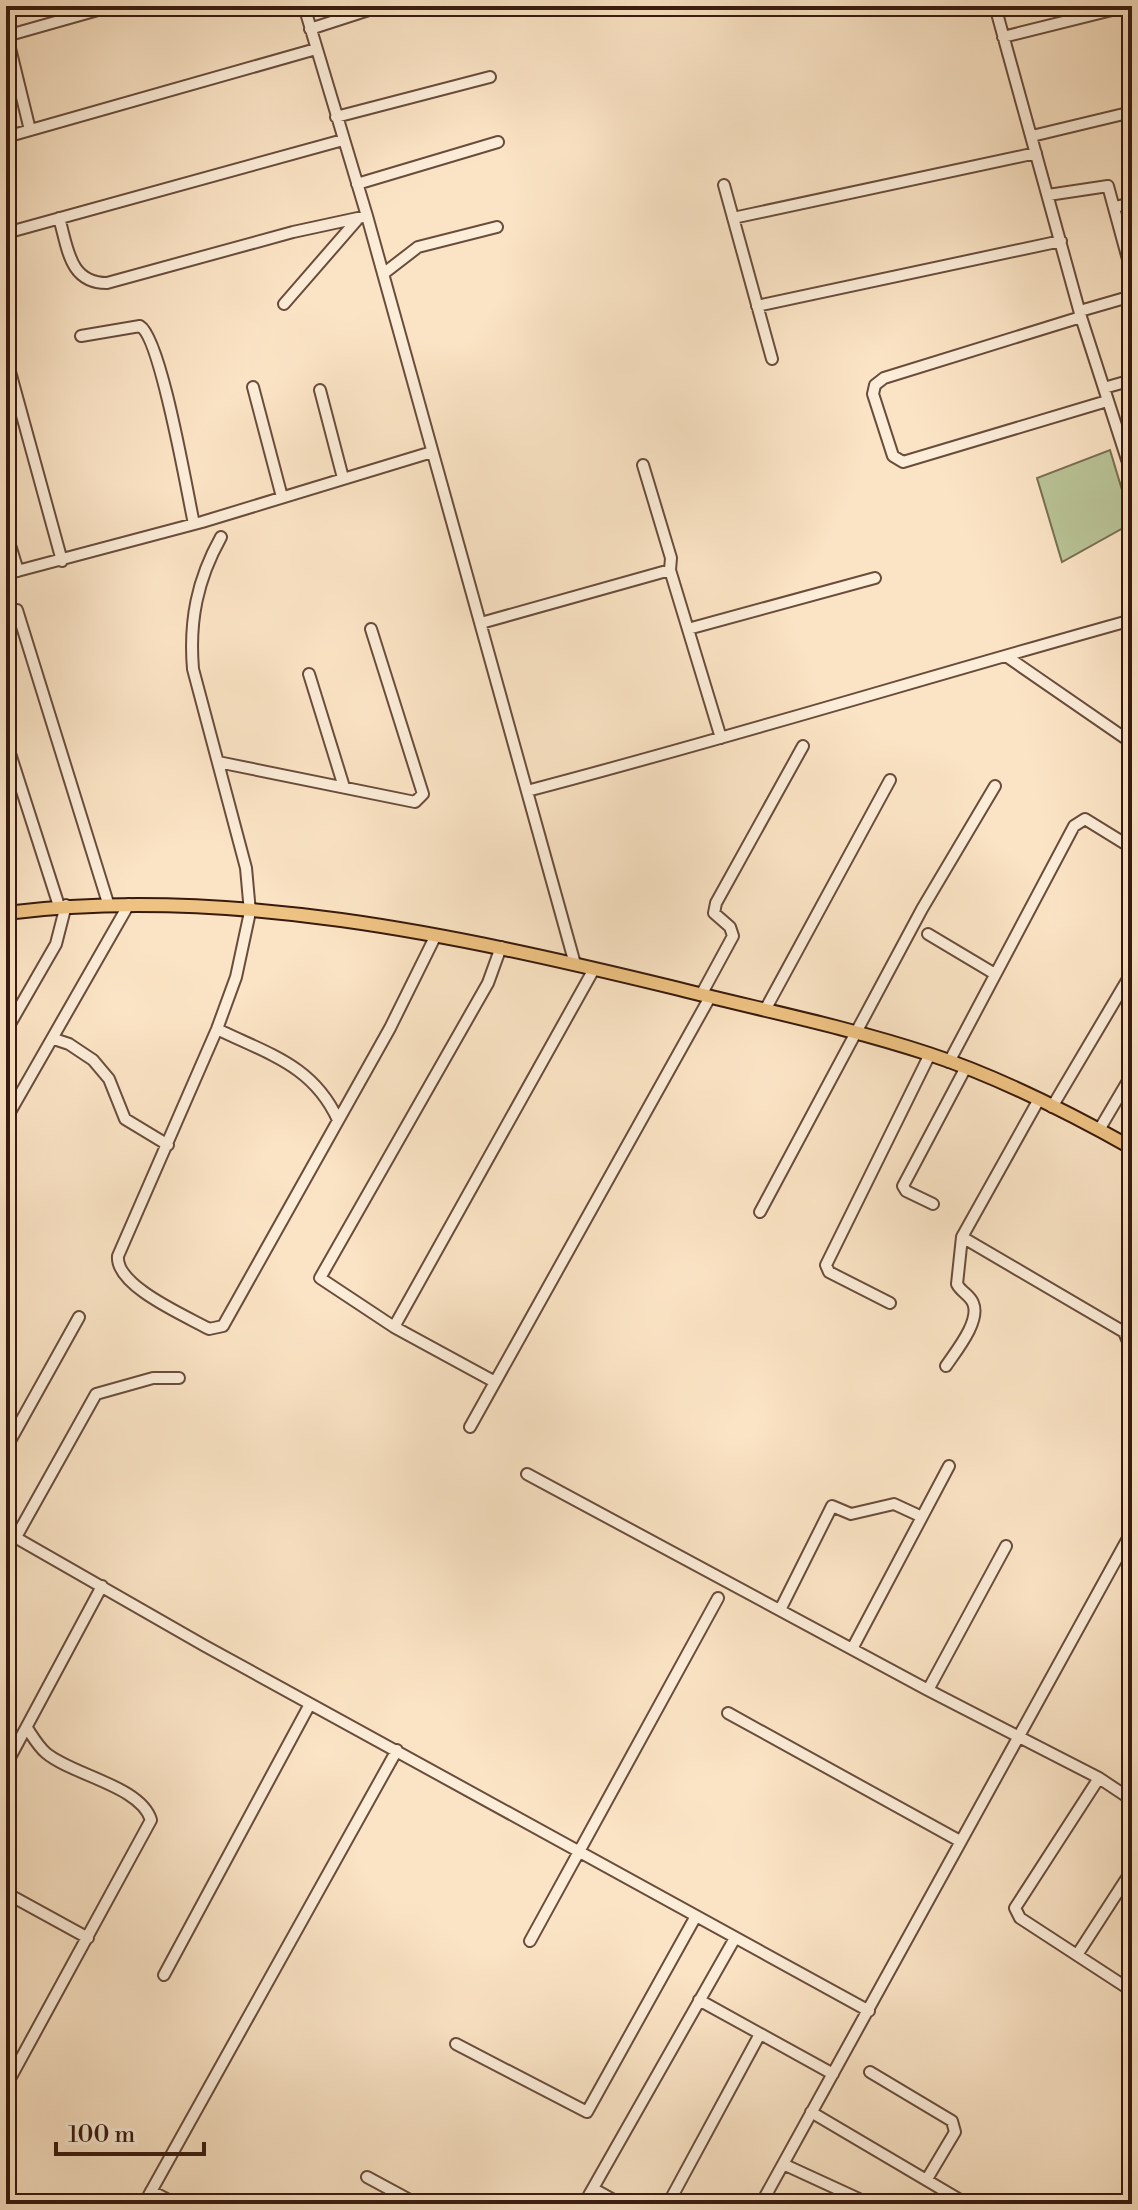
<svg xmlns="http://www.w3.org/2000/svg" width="1138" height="2210" font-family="'Libre Bodoni',serif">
  <rect width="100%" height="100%" fill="#fbe4c5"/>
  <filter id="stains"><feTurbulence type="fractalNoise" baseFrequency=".0025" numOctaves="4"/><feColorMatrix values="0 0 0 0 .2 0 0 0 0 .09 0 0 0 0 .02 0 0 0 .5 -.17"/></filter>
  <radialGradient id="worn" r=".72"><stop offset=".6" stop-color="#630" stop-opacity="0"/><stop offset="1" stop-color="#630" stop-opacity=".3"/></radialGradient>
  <!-- green -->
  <path fill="#bac598" stroke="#797053" stroke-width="2" d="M1110,450L1132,523L1062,562L1037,478Z"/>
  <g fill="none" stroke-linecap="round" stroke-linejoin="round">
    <defs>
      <path id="minor" d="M304,6L367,216L575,964
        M995,6L1081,317L1132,475
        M310,29L381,6
        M6,36L112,6
        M7,36L30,130
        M1003,37L1128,6
        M336,117L490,77
        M1032,136L1132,112
        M6,137L316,49
        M357,184L498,142
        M724,185L772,359
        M1048,195L1108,186L1132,274
        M1115,207L1132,203
        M59,218C68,248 69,283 107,283L293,232L367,216
        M733,218L1036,153
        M6,233L343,140
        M383,274L418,247L497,227
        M284,304L357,220
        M757,306L1061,241
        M1080,311L1132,296
        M1081,317L884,378L875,385L873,394L893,456L903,462L1107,401
        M81,336L140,326C161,338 187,492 194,524
        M6,357L62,561
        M253,387L282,497
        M1104,388L1132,380
        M320,390L343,478
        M643,465L671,558L670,570L721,738
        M6,532L18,571
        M221,537C197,580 189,621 193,669L246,868L250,912L236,977L217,1029L118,1256C115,1286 186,1316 209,1329L223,1326L390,1028L436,935
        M6,574L202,522L432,452
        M17,610L108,903
        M481,623L670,570
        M688,629L875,578
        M1006,656L1132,743
        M309,674L344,787
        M6,741L59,906
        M218,762L415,802L423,794L371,629
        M527,791C730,738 930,676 1132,620
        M928,934L995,974
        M701,995L733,936L730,927L714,913L716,903L803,746
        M765,1010L890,780
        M217,1029C268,1054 313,1065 338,1120
        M6,1031L56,944L66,905
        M54,1039L69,1044L93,1060L109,1079L125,1119L168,1145
        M949,1062L1074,826L1085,819L1132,848
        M1052,1107L1132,972
        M6,1119L129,904
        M1099,1130L1132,1074
        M933,1204L906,1191L903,1186L965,1069
        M760,1212L922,909L995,786
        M962,1237L1124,1332L1132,1351
        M890,1303L829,1272L826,1265L930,1054
        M394,1327L594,969
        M946,1366C956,1351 981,1321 973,1303C970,1295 961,1292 957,1284L962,1237L1038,1101
        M495,1382L394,1327L320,1278L488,983L501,947
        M470,1427L710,997
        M6,1448L79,1317
        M527,1474L928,1690L1099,1778L1132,1800
        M6,1532L205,1646L869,2011
        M16,1537L96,1394L153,1378H179
        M780,1610L832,1506L851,1514L894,1504L920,1516
        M852,1649L949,1466
        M928,1690L1006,1546
        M728,1713L958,1840
        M6,1765L102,1586
        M1099,1778L1015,1908L1020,1918L1132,1991
        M6,1893L88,1938
        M530,1941L718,1598
        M1077,1955L1132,1870
        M164,1975L310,1704
        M699,2000L833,2074
        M456,2044L587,2112L696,1916
        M870,2072L952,2121L955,2132L927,2179
        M6,2086L151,1820C141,1786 72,1775 46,1753C38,1746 33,1737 27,1728
        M811,2112L967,2204
        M783,2164L870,2204
        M367,2177L417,2204
        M594,2189L621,2204
        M151,2191L176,2204
        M144,2204L397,1750
        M584,2204L735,1938
        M668,2204L760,2034
        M761,2204L1132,1531"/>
      <path id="major" d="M6,913C228,885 456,935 671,987C757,1009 844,1026 929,1054C999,1077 1068,1112 1132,1148"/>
    </defs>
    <!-- minor casing -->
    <use href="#minor" stroke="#694c3c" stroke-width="14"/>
    <!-- major casing -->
    <use href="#major" stroke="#381a0e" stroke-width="16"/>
    <!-- minor -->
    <use href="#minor" stroke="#fcedd9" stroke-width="10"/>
    <!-- major -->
    <use href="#major" stroke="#eec282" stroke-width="12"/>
  </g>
  <!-- margin -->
  <rect width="1138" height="2210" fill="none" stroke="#fbe4c5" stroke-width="32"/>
  <rect x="8" y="8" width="1122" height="2194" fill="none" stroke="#381a0e" stroke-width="4"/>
  <rect x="16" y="16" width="1106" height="2178" fill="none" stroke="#381a0e" stroke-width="2"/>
  <!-- scale -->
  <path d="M56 2142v12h148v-12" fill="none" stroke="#381a0e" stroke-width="4"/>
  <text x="68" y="2142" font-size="24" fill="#381a0e" stroke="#fcedd9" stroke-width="6" paint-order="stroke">100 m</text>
  <rect width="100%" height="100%" filter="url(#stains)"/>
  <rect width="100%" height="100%" fill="url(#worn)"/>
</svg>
